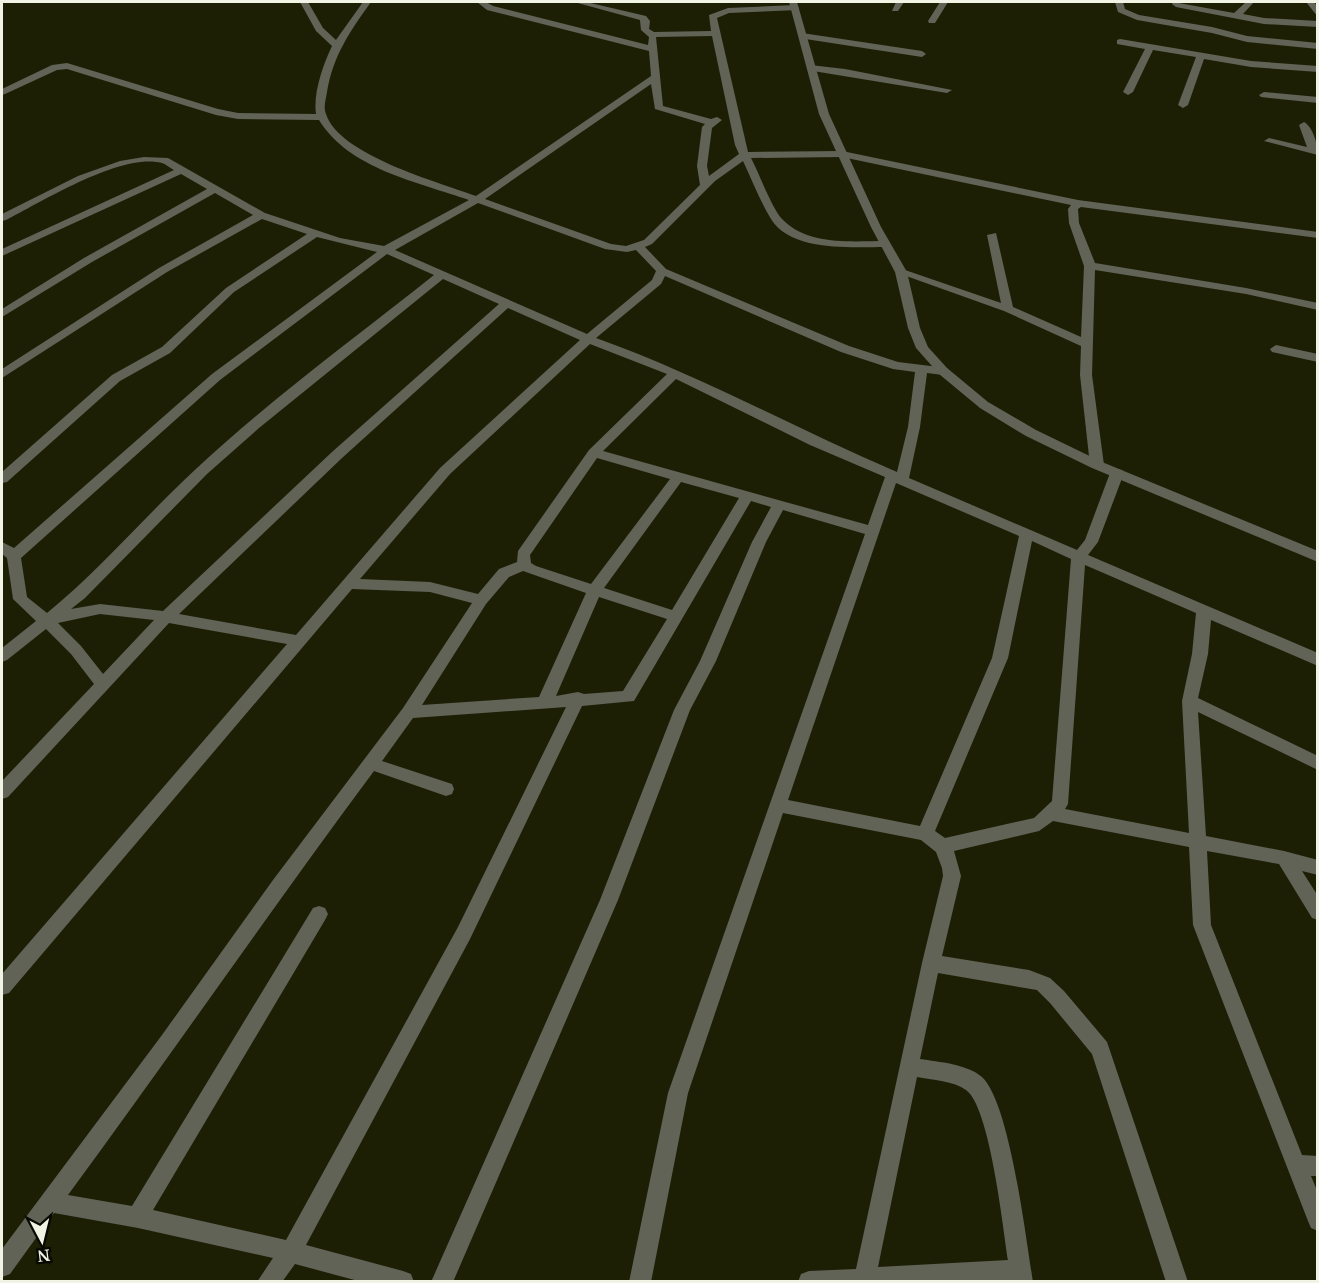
<svg xmlns="http://www.w3.org/2000/svg" width="1319" height="1283" font-family="'Noto Serif',serif">
  <rect width="100%" height="100%" fill="#1d1f05"/>
  <g fill="none" stroke-linecap="round" stroke-linejoin="round">
    <!-- minor -->
    <path fill="#626357" fill-rule="evenodd" d="M300,2H308L323,28L336,40L363,2H371C350,31 333,56 327,92C326,99 323,107 326,114C339,155 438,182 476,196L651,76L649,51L487,10L477,2H486L493,6L648,45L649,37L641,30L640,20L574,2H586L646,16L650,21L649,29L654,32L711,31L709,15L728,8L795,5L799,8L798,10L729,13L717,18L748,152L842,151L1078,200L1318,232V238L1081,207L1078,209L1079,223L1095,263L1246,288L1318,303V310L1246,294L1095,270L1092,375L1104,465L1097,469L1090,465L1080,375L1081,346L1004,311L895,272L901,269L905,270L1001,303L987,235L996,233L1013,307L1081,337L1084,266L1069,223L1068,209L1071,205L842,157L751,158C759,173 772,209 783,220C809,246 852,241 885,241L890,244L885,247C852,247 791,252 771,219C760,201 752,180 743,161L715,181L652,244L645,247L666,269L849,346L898,362L947,368L949,371L943,375L927,373L920,427L909,478L1077,550L1085,540L1110,473L1117,469L1122,470L1124,473L1098,542L1088,555L1318,653V666L1211,620L1208,654L1198,698L1318,756V770L1198,712L1206,836L1284,851L1318,860V875L1302,871L1318,896V920L1312,918L1279,864L1207,851L1211,925L1302,1155L1318,1156V1176H1311L1318,1193V1231L1311,1228L1308,1221L1193,925L1189,847L1053,821L1039,831L954,851L961,876L942,956L1029,970L1050,978L1064,991L1107,1042L1188,1282H1166L1092,1054L1050,1003L1037,990L938,973L920,1059C939,1062 967,1064 982,1077C1010,1103 1026,1240 1033,1282H798L801,1274L809,1271L856,1269L922,963L943,876L942,868L936,852L921,840L783,813L688,1093L651,1282H629L668,1093L865,534L783,510L766,542L716,661L690,710L618,900L453,1282H431L600,900L674,710L700,661L752,542L771,507L751,501L634,701L582,706L470,939L306,1245L403,1271L411,1274L414,1282H362L295,1264L282,1282H257L273,1258L138,1228L54,1213L10,1274L2,1277V1249L162,1035L273,880L403,708L472,603L430,592L352,589L9,993L2,995V974L287,644L169,623L8,797L2,799V781L94,684L71,654L46,629L7,660L2,662V648L36,621L13,599L7,558L2,554V542L14,548L212,374L377,252L317,237L234,292L170,353L120,381L7,482L2,483V472L112,375L162,347L226,288L307,234L262,219L167,272L2,378V369L159,268L253,215L215,193L92,262L2,317V309L84,258L207,189L181,174L2,256V249L174,170C170,168 166,164 162,163C122,152 41,202 6,220L2,221V214L78,176L120,161L144,157L168,158L265,213L340,238L384,246L469,200C418,182 349,169 319,120L238,119L216,115L67,69L57,70L5,94L2,95V89L52,65L67,63L218,109L238,113L316,114C313,93 323,65 332,46L316,31ZM712,36L735,145L739,154L709,176L707,166L712,128L722,120L717,117L711,119L663,106L656,37ZM651,84L655,109L705,124L702,127L697,166L700,185L644,240L626,246L611,244L485,199ZM478,203L605,249L627,252L636,250L656,271L652,280L587,334L395,250ZM387,254L434,275C355,338 271,399 197,468C146,515 101,569 47,613L27,597L21,558L220,380ZM665,276L841,352L893,369L915,372L908,427L897,472C796,429 700,375 596,338L661,284ZM443,279L499,304L332,452L163,611L100,604L71,609L85,598L207,474L259,428ZM508,308L580,340L440,468L296,635L179,614L342,458ZM590,344L667,374L589,450L518,551L517,562L499,569L478,594L430,582L360,579L450,474ZM676,379L810,445L885,477L868,525L603,451ZM597,458L670,479L591,584L536,566L531,563L530,555ZM681,482L739,498L672,610L604,588ZM896,483L1019,536L992,658L920,826L788,800ZM1032,541L1071,559L1052,801L1034,818L945,838L935,831L1008,658ZM1085,565L1196,613L1192,654L1182,701L1189,833L1065,809L1068,804ZM523,571L586,593L539,697L422,705L486,604L509,577ZM599,597L667,619L623,691L584,694L578,692L556,696ZM100,614L154,620L103,674L81,646L58,623ZM566,707L458,927L286,1240L153,1210L325,920L328,914L325,908L319,906L313,908L132,1206L68,1195C171,1055 270,911 374,771L446,796L452,794L454,789L452,784L382,761L413,718ZM917,1077C932,1080 954,1081 966,1090C990,1107 1003,1228 1008,1260L878,1267Z
      M896,2H904L898,11H892Z
      M940,2H948L935,23H929L928,21Z
      M1115,2H1123L1125,9L1139,15L1212,27L1247,36L1318,43V49L1247,42L1212,33L1137,20L1118,12Z
      M1173,2L1234,13L1246,2H1254L1243,14L1264,18L1318,21V27L1264,24L1176,7L1172,4Z
      M1306,2H1314L1318,7V17Z
      M802,33L922,51L926,54L922,57L799,38V34Z
      M1120,39L1251,61L1318,66V72L1251,67L1204,59L1188,105L1183,108L1178,105L1196,57L1153,50L1133,92L1128,95L1123,92L1145,49L1117,44V40Z
      M810,65L845,69L952,90L947,93L807,70V66Z
      M1264,92L1318,97V103L1261,97L1259,95Z
      M1304,122C1313,127 1318,145 1318,155L1264,141L1269,138L1307,147L1299,125Z
      M1276,345L1318,354V362L1272,352L1270,349Z"/>
    <!-- tertiary -->
    <path fill="#626357" fill-rule="evenodd" d="M789,2H797L829,114L881,227L907,272L920,328L928,347L947,368L988,402L1036,430L1102,462L1318,551V562L1092,468L1026,436L980,408L939,374L916,348L908,328L895,272L871,227L819,114Z"/>
  </g>
  <!-- border -->
  <rect width="1319" height="1283" fill="none" stroke="#f1f4e4" stroke-width="6"/>
  <!-- north arrow -->
  <g transform="translate(42 1241) rotate(173)" stroke="#070801" stroke-width="4.5" paint-order="stroke">
  <path d="M0-4.5L10 22L0 15L-10 22Z" fill="#f1f4e4"/>
  <text y="-9" font-size="16" font-weight="bold" text-anchor="middle" fill="#f1f4e4">N</text>
  </g>
</svg>
